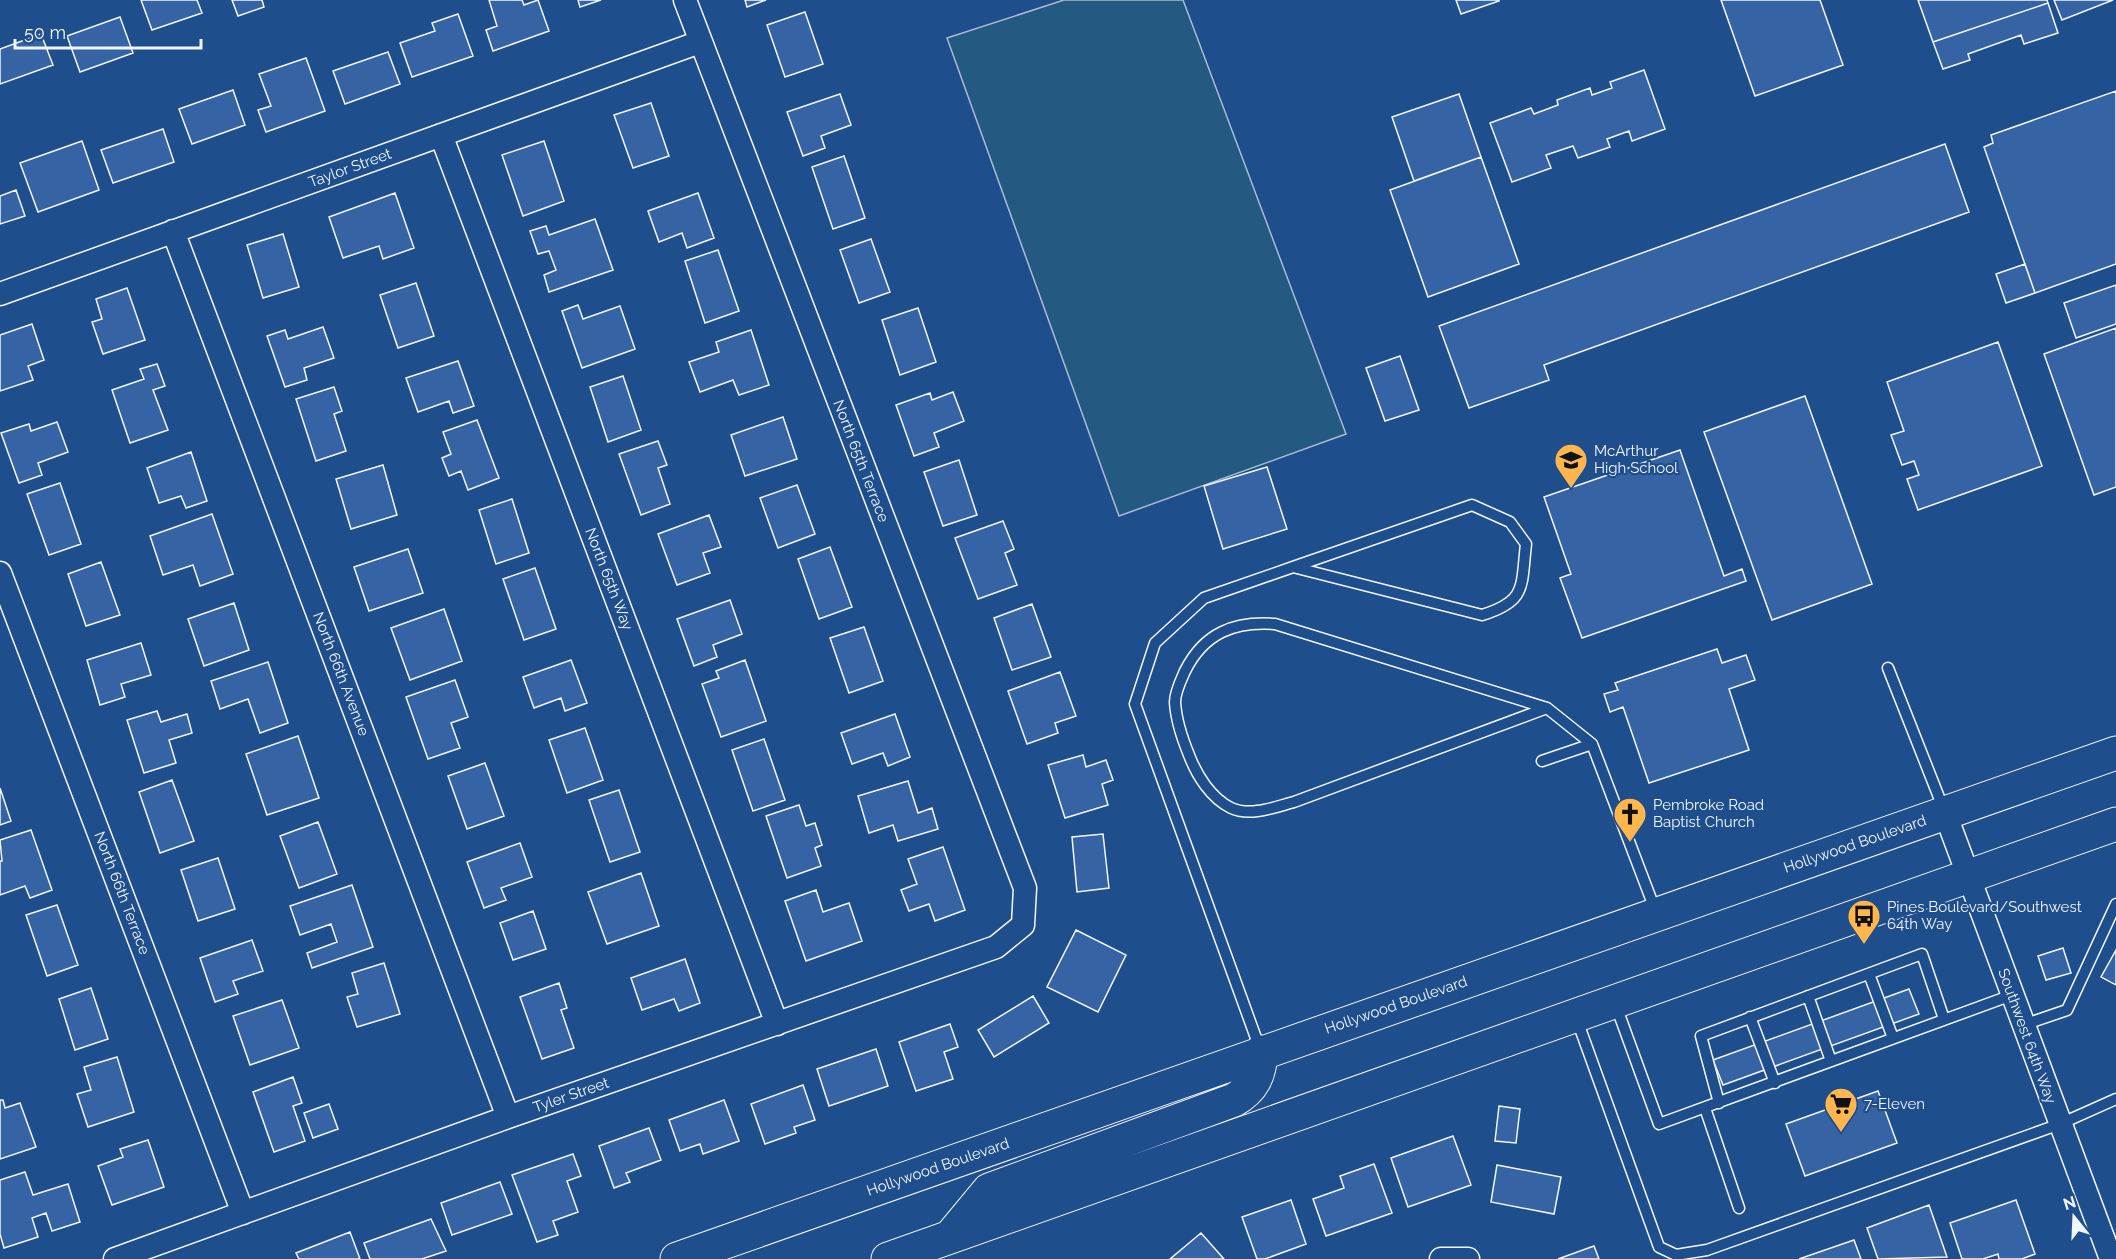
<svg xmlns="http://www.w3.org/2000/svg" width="2116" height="1259" font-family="Raleway,sans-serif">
  <rect width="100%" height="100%" fill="#1f4e8c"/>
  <!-- green -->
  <path fill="#245a82" stroke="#a8bbd7" stroke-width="1.5" d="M1064,0H1183L1346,434L1119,516L947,38Z"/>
  <!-- building -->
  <path fill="#3563a3" stroke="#f2f6ff" stroke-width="1.5" d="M141,0H197L202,13L152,30Z
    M232,0H262L264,7L238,16Z
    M489,0H522L524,5L538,0L549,31L493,51L486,30L497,26Z
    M578,0H601L580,7Z
    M745,0H766L747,7Z
    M1456,0H1499V1L1461,14Z
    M1721,0H1820L1843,65L1755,96Z
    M1918,0H2047L2048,3L1933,42Z
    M2054,0H2113L2062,20Z
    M2048,3L2058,33L2024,44L2021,35L1968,54L1970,60L1943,69L1933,42Z
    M805,12L823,64L785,77L767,25Z
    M458,14L473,56L412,77L400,43L435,31L432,23Z
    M120,17L133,53L80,72L67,36Z
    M41,34L53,65L0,84V49Z
    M388,52L400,84L345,104L333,71Z
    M306,58L325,111L266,132L258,110L271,106L259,74Z
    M1644,70L1665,129L1632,141L1629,131L1607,139L1610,147L1578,158L1573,146L1546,155L1551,168L1512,182L1490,123L1531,108L1534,114L1558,105L1557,100L1590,88L1592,95L1612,88L1610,82Z
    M233,90L245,125L192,144L179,109Z
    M2116,91V264L2035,293L1984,147L1993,143L1991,135Z
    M840,94L851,125L821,136L825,148L803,156L787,112Z
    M1459,94L1481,157L1414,181L1392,117Z
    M651,103L669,156L633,168L614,115Z
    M163,129L174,162L113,183L101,150Z
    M82,141L99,190L38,212L20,163Z
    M544,141L564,201L523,216L502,155Z
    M1945,144L1969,212L1544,365L1549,380L1469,408L1439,326Z
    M844,156L865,218L833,229L812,167Z
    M1481,157L1519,264L1428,297L1390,190Z
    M16,190L25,216L0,224V196Z
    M395,193L414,248L383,259L379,246L343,258L329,217Z
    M698,193L714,238L687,248L682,233L659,242L648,211Z
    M595,219L613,270L549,292L544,275L556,270L549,251L538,254L530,231L546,226L549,235Z
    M283,234L299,287L263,298L247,245Z
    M871,239L890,292L859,303L840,250Z
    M718,250L739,311L705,323L685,261Z
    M2025,264L2035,293L2006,303L1996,274Z
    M416,283L434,336L398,348L380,295Z
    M2116,285V324L2076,338L2064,303Z
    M127,288L145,340L103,354L92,322L102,319L96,299Z
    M578,305L583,319L620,306L635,349L582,368L562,311Z
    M918,308L936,362L900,375L882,320Z
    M32,324L44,360L28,366L33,380L0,391V335Z
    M323,327L334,358L304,368L307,380L285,387L267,336L285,330L288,339Z
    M2116,328V487L2094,495L2044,354Z
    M751,330L769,385L739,395L733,380L700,392L689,362L719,352L716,342Z
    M1998,342L2042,466L1918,510L1907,479L1919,475L1914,461L1902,465L1891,435L1904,431L1887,382Z
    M1400,356L1419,410L1385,421L1366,368Z
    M458,361L474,406L453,413L449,401L418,412L406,378Z
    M157,364L165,386L153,390L168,430L130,443L112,390L144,379L140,369Z
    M623,376L641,430L608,442L590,387Z
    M334,387L342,411L334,414L346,451L316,461L296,399Z
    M953,392L964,421L934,433L939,447L914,456L896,405L930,393L932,400Z
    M1805,396L1872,584L1772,620L1704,432Z
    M783,417L797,459L745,476L731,435Z
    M477,420L499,478L468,490L461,471L449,476L442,458L451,454L443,432Z
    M57,422L68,452L38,463L42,475L19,483L1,433L29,424L31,431Z
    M658,441L667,465L658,468L670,504L641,515L619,454Z
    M1680,450L1724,576L1742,569L1746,581L1582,638L1560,578L1571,574L1544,497Z
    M191,452L207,501L186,508L181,496L159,503L147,468Z
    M959,460L977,515L943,526L924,472Z
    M383,465L397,515L351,529L336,479Z
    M1267,467L1287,529L1223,549L1204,486Z
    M60,483L81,544L49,555L27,494Z
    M797,485L815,534L778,548L760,498Z
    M512,499L529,553L496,564L479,510Z
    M212,514L233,574L200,586L193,565L163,575L150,536Z
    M709,515L721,547L703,553L710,573L677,585L658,534Z
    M1003,521L1014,549L1005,553L1017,585L978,599L955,538Z
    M830,547L852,607L819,619L798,559Z
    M408,549L423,593L369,611L354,567Z
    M101,562L120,615L86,626L68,574Z
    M535,568L556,629L524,640L503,579Z
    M730,600L742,634L713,645L717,657L694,666L677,619Z
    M234,603L249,650L204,666L188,619Z
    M1032,604L1051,657L1012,670L994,618Z
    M444,609L462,661L410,680L391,628Z
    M864,627L883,681L849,693L830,638Z
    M141,643L151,675L121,684L125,697L100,705L87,660Z
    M1717,649L1722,663L1746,655L1755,680L1729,689L1749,750L1649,783L1623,707L1610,712L1604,694L1618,690L1615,683Z
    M571,660L587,703L565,711L561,698L534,708L523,677Z
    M745,660L766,721L721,737L702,684L719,678L716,671Z
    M268,662L288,723L260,733L248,699L220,709L211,681Z
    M1060,672L1076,716L1055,723L1058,733L1027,744L1008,691Z
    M455,680L468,717L451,723L460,748L428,759L406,697Z
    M157,711L161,722L187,714L192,733L169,740L176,763L144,773L127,720Z
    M895,714L910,757L888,766L883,753L852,764L841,733Z
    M585,728L603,780L567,793L549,740Z
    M298,736L319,798L267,815L246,754Z
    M764,739L785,800L753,811L732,750Z
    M1083,755L1086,767L1106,760L1113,780L1102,784L1108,805L1065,818L1048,765Z
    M485,763L504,816L467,829L448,776Z
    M172,780L194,841L160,853L139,792Z
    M908,781L918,813L932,808L938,829L898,841L893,825L869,833L858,796Z
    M0,788L11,821L0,825Z
    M619,790L640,852L610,862L589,800Z
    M799,805L806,826L815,823L822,845L815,848L821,866L787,878L766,816Z
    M318,822L337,874L299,888L280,836Z
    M31,830L52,890L30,898L25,886L0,895V861H2L0,840Z
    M1103,834L1109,888L1077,892L1072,837Z
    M520,843L532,877L501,888L506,900L484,908L467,862Z
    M943,847L965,910L935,921L929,904L909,911L901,890L917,884L908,859Z
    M218,858L235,909L198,921L181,870Z
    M641,873L659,926L607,944L588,892Z
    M352,885L373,947L312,968L307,953L337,942L331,924L300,935L290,906Z
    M816,890L823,912L849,903L862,941L806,961L785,901Z
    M57,905L78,965L47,976L26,915Z
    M533,911L546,949L513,960L500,923Z
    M1076,930L1126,955L1098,1012L1047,987Z
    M252,940L263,971L233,981L238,994L215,1002L200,958Z
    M2063,948L2071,973L2046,980L2038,956Z
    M2116,950V985L2101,977Z
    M685,959L700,1003L679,1011L674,999L642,1010L631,978Z
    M384,963L400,1014L357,1027L347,997L358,994L352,973Z
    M559,983L567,1008L561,1010L574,1048L542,1059L520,997Z
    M91,988L108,1039L75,1050L59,999Z
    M1909,989L1919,1014L1723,1085L1713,1060Z
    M1033,996L1049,1023L994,1057L978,1030Z
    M282,1000L299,1048L250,1065L233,1016Z
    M950,1024L958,1047L944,1052L953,1079L916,1091L899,1042Z
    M876,1049L888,1086L829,1106L817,1069Z
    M117,1057L134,1112L88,1127L77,1094L91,1090L84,1067Z
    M293,1077L302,1103L293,1106L305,1141L274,1152L253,1092Z
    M803,1085L815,1120L794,1127L796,1133L765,1144L751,1104Z
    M1878,1091L1897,1143L1805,1176L1786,1124Z
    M0,1100H3L5,1108L20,1103L36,1147L0,1159Z
    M724,1100L739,1141L703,1154L700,1144L680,1151L669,1120Z
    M329,1104L338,1129L313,1138L304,1113Z
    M1499,1106L1520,1109L1516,1143L1495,1141Z
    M649,1128L661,1160L626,1173L630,1182L614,1188L599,1146Z
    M1453,1136L1471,1185L1408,1207L1391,1158Z
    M148,1140L164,1187L112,1205L98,1166L123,1157L120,1149Z
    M573,1154L581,1176L567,1181L578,1212L553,1221L558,1235L537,1242L512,1175Z
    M1374,1164L1392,1213L1326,1236L1313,1199L1344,1188L1340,1176Z
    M1497,1165L1561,1177L1554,1214L1491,1202Z
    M25,1172L33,1195L68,1184L80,1222L52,1231L46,1213L32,1218L38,1237L4,1248L0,1234V1180Z
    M500,1182L512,1214L452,1235L441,1203Z
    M1291,1200L1306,1244L1265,1259H1257L1242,1217Z
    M2016,1200L2035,1254L2022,1259H1999L1998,1254L1983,1259H1962L1950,1223Z
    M1929,1205L1947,1257L1878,1259L1867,1228Z
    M431,1219L446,1251L422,1259H370L364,1243Z
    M350,1232L360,1259H299L296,1253Z
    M1201,1233L1224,1259H1170Z
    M1854,1240L1861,1259H1799Z
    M1594,1246L1599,1259H1558Z"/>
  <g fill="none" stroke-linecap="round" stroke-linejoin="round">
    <defs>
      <path id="lane" d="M1888,668L1944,810
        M1547,708L1294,802C1275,807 1250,817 1231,808C1211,798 1197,776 1189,755C1182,738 1176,721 1175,702C1175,692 1181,680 1185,671C1204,633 1234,621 1275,624L1547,708L1592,744L1656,912
        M1542,761L1592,744
        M1869,974L1893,1038
        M1808,996L1831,1061
        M1615,1003L1659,1124L2012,995
        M1750,1017L1775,1083
        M1577,1020L1659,1247L1676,1255L1707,1250L2060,1124L2116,1099
        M2023,1025L2067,1010L2116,904
        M1260,1049L1135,704L1155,643L1204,598L1293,567L1482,615C1527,601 1521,587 1526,544L1510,522L1472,505L1293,567
        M1719,1103L1701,1036L1922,954L1944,1019
        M1705,1108L1739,1208"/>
      <path id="street" d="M441,135L777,1024
        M173,231L508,1117
        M0,294L700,42
        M0,573L243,1213
        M1945,813L2111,1259
        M115,1259L508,1117L996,947L1023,925L1025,888L685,0
        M1441,1259H1468"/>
      <path id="highway" d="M950,1237L989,1190L1234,1100C1253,1089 1260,1075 1261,1052
        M677,1259L2116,753
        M888,1259L2116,824"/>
    </defs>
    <!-- lane casing -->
    <use href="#lane" stroke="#f2f6ff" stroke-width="13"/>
    <!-- street casing -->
    <use href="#street" stroke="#f2f6ff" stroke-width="25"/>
    <!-- highway casing -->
    <use href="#highway" stroke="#f2f6ff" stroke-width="35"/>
    <!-- lane -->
    <use href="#lane" stroke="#1f4e8c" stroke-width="10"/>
    <!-- street -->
    <use href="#street" stroke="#1f4e8c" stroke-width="22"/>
    <!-- highway -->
    <use href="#highway" stroke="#1f4e8c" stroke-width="33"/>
  </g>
  <!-- icons -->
  <defs>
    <symbol id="school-pin" viewBox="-11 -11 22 30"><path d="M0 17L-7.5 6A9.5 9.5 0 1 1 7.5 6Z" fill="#ffb74d" stroke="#1f4e8c"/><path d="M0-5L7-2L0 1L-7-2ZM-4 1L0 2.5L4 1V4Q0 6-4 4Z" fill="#111"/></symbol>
    <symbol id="church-pin" viewBox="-11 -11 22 30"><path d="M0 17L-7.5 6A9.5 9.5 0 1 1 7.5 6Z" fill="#ffb74d" stroke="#1f4e8c"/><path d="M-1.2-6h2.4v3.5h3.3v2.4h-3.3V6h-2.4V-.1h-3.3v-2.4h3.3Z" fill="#111"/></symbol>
    <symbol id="bus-pin" viewBox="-11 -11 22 30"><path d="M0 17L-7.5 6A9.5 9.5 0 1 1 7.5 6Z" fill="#ffb74d" stroke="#1f4e8c"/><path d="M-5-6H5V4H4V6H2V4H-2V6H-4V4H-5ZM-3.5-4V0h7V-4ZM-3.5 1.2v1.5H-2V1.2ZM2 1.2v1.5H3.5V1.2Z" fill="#111"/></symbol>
    <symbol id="supermarket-pin" viewBox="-11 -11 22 30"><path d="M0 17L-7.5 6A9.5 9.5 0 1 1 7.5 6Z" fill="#ffb74d" stroke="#1f4e8c"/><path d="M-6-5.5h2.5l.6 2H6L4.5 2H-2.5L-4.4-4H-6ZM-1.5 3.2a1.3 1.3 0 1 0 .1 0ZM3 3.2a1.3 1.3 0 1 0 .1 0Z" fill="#111"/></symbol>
  </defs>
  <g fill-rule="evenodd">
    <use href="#school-pin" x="1552" y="441" width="38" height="52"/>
    <use href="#church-pin" x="1611" y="795" width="38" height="52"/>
    <use href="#bus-pin" x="1845" y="897" width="38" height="52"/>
    <use href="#supermarket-pin" x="1822" y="1085" width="38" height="52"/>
  </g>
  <g text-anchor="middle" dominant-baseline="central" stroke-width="4.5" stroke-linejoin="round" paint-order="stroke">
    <!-- street labels -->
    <g font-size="15" fill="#f2f6ff" stroke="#1f4e8c">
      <text transform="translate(350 168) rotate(-20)">Taylor Street</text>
      <text transform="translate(861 461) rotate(69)">North 65th Terrace</text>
      <text transform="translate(609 579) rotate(69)">North 65th Way</text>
      <text transform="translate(341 674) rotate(69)">North 66th Avenue</text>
      <text transform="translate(1855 844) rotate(-19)">Hollywood Boulevard</text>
      <text transform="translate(122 893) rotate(69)">North 66th Terrace</text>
      <text transform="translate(1396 1005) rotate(-19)">Hollywood Boulevard</text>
      <text transform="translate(2027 1036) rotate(70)">Southwest 64th Way</text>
      <text transform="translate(571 1095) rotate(-19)">Tyler Street</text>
      <text transform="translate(938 1167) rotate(-19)">Hollywood Boulevard</text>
    </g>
    <!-- poi labels -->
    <g font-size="15" fill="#f2f6ff" stroke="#1f4e8c" text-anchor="start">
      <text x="1594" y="451">McArthur<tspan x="1594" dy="17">High School</tspan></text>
      <text x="1653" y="805">Pembroke Road<tspan x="1653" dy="17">Baptist Church</tspan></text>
      <text x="1887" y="907">Pines Boulevard/Southwest<tspan x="1887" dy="17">64th Way</tspan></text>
      <text x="1864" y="1104">7-Eleven</text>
    </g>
  </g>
  <!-- north arrow -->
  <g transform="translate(2074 1217) rotate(342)" stroke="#1f4e8c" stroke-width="4.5" paint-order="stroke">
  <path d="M0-4.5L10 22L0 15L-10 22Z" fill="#f2f6ff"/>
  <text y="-9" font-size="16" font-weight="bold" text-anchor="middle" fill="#f2f6ff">N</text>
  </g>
  <!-- scale -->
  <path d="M15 39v9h186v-9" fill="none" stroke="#f2f6ff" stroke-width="3"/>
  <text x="24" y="39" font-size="18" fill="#f2f6ff" stroke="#1f4e8c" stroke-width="4.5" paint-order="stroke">50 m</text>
</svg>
